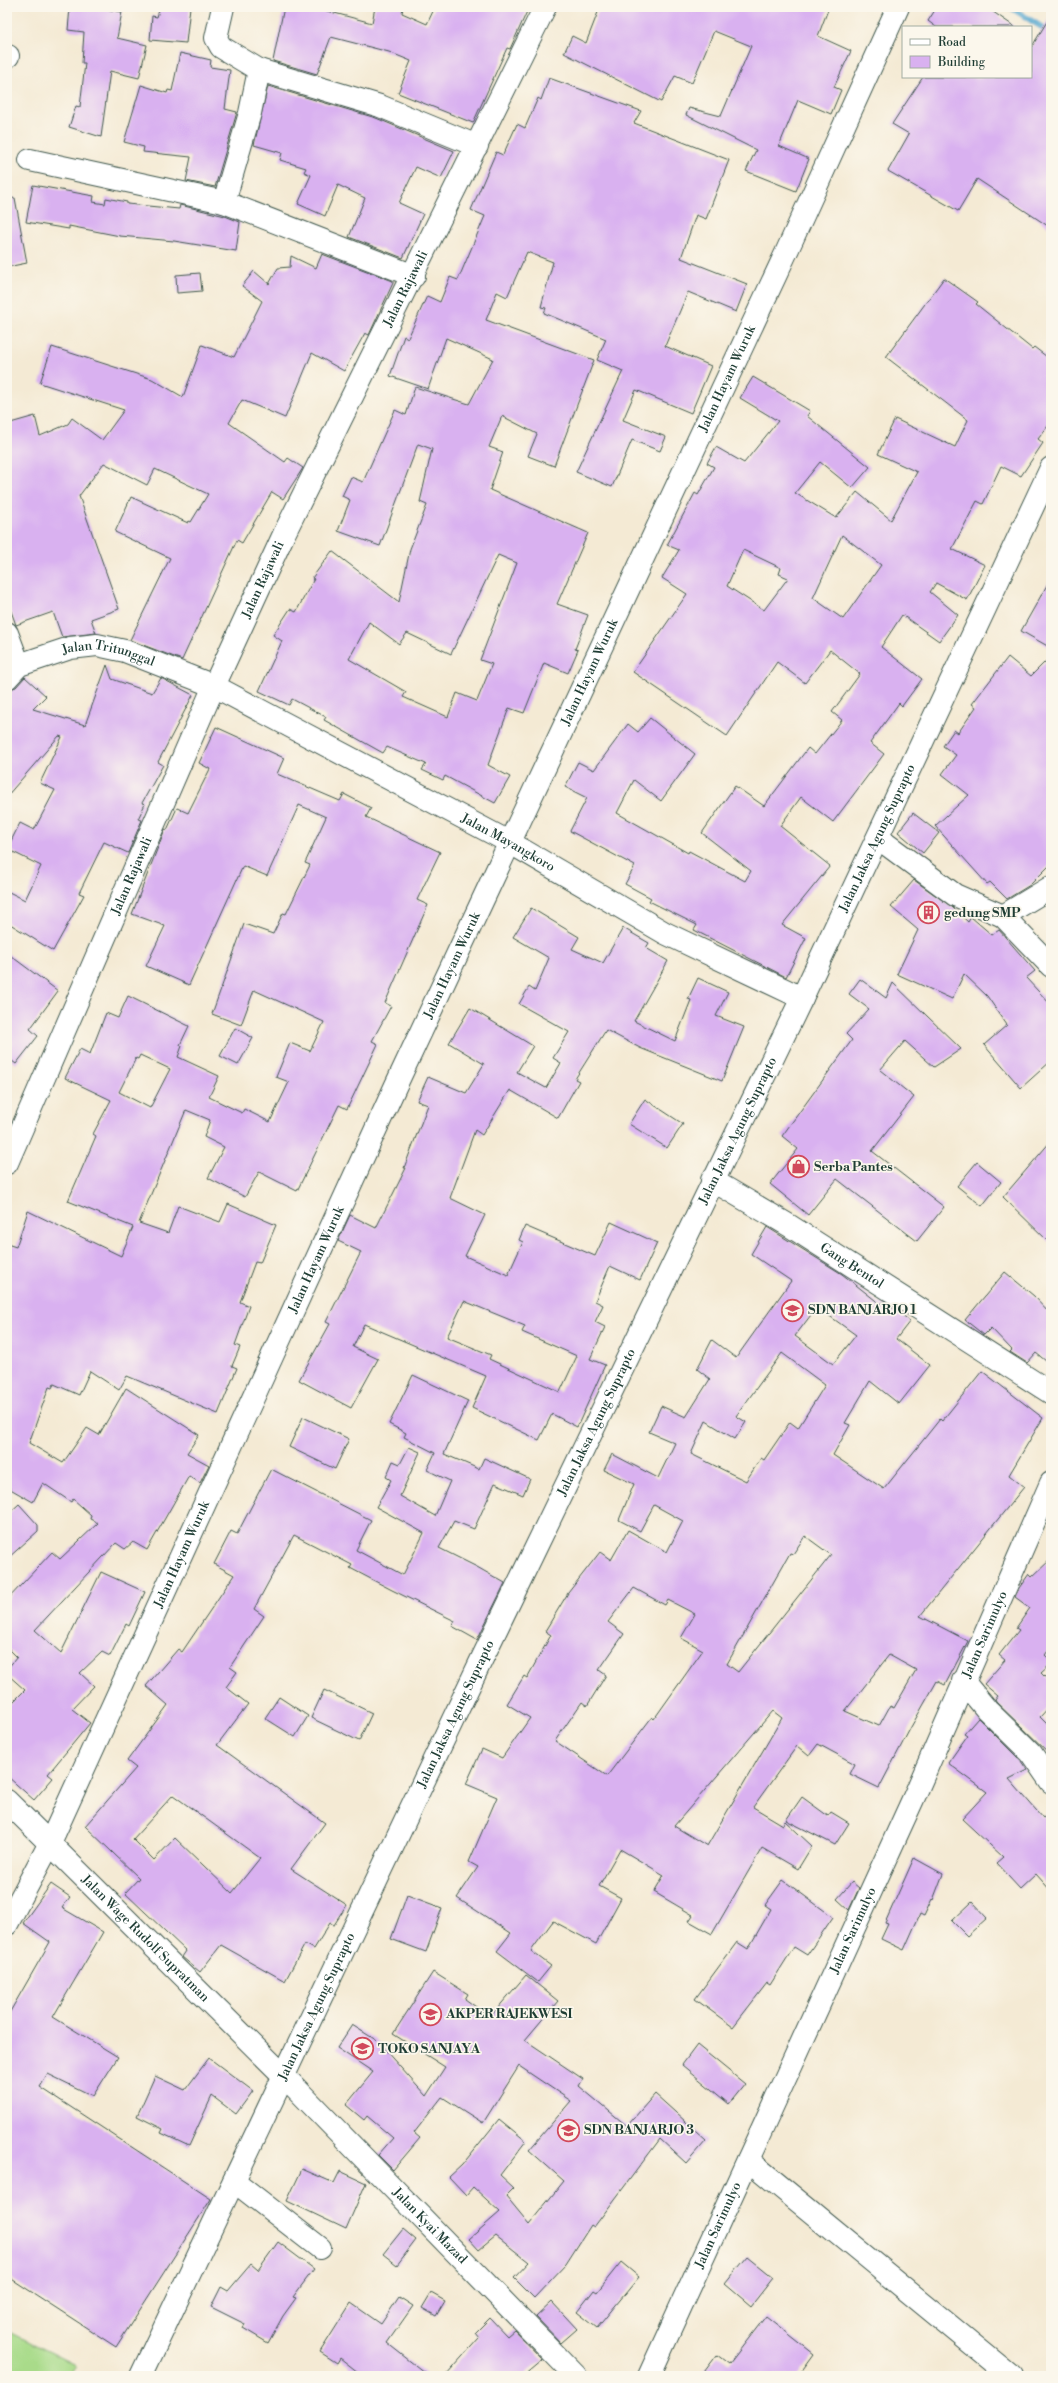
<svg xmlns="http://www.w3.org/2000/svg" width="1058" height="2383" font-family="'Libre Bodoni',serif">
  <rect width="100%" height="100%" fill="#fbf7ec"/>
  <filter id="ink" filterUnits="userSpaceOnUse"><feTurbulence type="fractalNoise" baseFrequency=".025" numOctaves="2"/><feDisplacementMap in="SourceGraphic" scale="8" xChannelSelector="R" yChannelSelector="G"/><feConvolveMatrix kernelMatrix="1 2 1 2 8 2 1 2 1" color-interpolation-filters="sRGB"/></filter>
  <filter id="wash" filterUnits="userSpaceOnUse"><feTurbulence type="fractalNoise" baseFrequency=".012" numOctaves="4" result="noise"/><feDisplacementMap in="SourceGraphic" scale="16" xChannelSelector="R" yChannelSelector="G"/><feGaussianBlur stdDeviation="0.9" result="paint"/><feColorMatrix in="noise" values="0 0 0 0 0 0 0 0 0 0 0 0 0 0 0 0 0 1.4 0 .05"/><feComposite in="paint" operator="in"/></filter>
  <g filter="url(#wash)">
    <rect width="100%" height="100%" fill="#f4ead4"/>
    <!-- green -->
    <path fill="#a9db8a" stroke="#648c5f" d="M10,2332L76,2365L70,2376H19L7,2370V2338Z"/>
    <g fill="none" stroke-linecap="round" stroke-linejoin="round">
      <!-- stream -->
      <path stroke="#52a6ce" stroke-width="6" d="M1010,7L1051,33"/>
    </g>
    <g id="blocks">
      <!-- building -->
      <path fill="#d9b1f0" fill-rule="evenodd" d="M70,7H94L122,12L117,38L147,45L139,78L110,71L101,137L69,127L76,106L80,107L85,63H82L84,32L68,30Z
        M160,7H190L186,43L150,40L152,16L157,17Z
        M284,7H312L372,23L375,7H403L402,13L427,24L435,7H529L510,49L507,48L473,123L398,93L411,61L389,52L331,37L317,74L273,61Z
        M600,7H829L818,36L851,51L834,87L841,90L831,114L798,100L779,146L809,159L796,191L746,171L756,150L686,115L689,108L721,116L751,46L714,31L692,83L675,76L661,102L564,53L572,36L586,43Z
        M937,7H986L1015,27H936L928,21Z
        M1051,15V228L977,179L958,211L888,171L909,134L892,124L923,77H1031V48Z
        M180,53L211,60L210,67L230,70L225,109L237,112L215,187L186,181L191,157L143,152L144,147L124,142L141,85L167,93L168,90L172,91Z
        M549,78L641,111L634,123L729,160L706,219L696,215L681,258L747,284L736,312L688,292L665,346L711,366L691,413L636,390L623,420L666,437L660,451L632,440L612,487L576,472L623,371L597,360L606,339L544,313L546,308L541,307L553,262L527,252L507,297L497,292L486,320L594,360L554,466L528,456L537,434L502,416L489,447L503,452L490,490L588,533L557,604L588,615L575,649L578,650L568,673L544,663L524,713L509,708L488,765L510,777L495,803L445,776L443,780L422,770L426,764L387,747L383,753L324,720L326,717L292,699L289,705L259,691L282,641L273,635L290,609L296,612L314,579L312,578L332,551L399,602L410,549L427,505L420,502L432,449L418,444L380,546L338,531L350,500L342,496L351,477L363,482L395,410L406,415L415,387L469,404L493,359L446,338L428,389L390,376L404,336L408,338L427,296L440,302L450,277L458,280L485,216L471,210L496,152L503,155L517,124L525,128L538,98L541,100ZM498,555L517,563L480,660L492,664L477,701L457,693L448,717L403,697L406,692L349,659L369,622L399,644L407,633L451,654Z
        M268,86L376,118L454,151L441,178L416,167L399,203L423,214L403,258L349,237L365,198L338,185L325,216L298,204L311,175L304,172L306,168L280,160L282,153L254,145Z
        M33,185L94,196L93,202L105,204L106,198L127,202V204L179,209L180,205L225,216L240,222L236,251L174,241L120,236L69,226V229L26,222Z
        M15,198L27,263L7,267V199Z
        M322,254L393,281V283L369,335L365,333L344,371L312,353L285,418L242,400L229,423L285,462L288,458L303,468L283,499L272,492L242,543L237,540L182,660L130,640L170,558L115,532L131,497L188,523L189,521L191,522L208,494L155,469L147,485L104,463L79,496L119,609L91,619L96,633L62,637L53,612L16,625L7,600V424L35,416L40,436L68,424L72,418L102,440L124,410L40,383L52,347L152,379L183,397L202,345L234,357L262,301L242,286L254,271L269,284L278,268L290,267L291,256L316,268Z
        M200,273L202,291L177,293L176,275Z
        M944,278L978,302L976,304L1032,349L1034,347L1051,360V422L1038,439L1043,443L1021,476L1001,466L983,504L977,501L952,549L985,565L967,600L936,583L930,592L958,615L939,641L902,615L881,647L922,679L902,706L899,703L870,743L884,754L833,822L801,797L780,826L830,866L782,925L806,938L786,977L694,930L697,925L649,901L651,898L625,884L635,866L570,831L587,798L565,787L578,762L594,770L628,724L638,732L650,718L695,754L661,801L634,780L617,813L688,853L689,851L745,881L751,871L702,833L735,786L764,806L808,748L815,754L842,720L832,712L860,674L830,650L805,683L777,662L727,736L633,672L687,594L662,578L679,550L667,545L695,493L698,495L714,467L707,463L716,447L744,463L778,421L740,398L753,377L810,411L807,416L870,467L852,488L820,462L795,493L836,518L857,492L891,520L917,472L878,454L895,419L955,447L968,420L886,357ZM842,535L881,565L843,619L813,598ZM743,550L781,568L779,574L788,578L764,610L727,586Z
        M1051,578V648L1021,631Z
        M1051,656V864L1030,885L1007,899L990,882L987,884L935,826L969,795L942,774L956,755L943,746L954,730L958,733L976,707L972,704L1008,657L1031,676Z
        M107,665L112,679L152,693L161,678L193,695L158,762L163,765L142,803L145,804L138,819L142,820L128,853L104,842L79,893L84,895L53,951L7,922V891L25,900L41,866L7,849L20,823L34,830L55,790L40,783L62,737L59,736L7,796V690L16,687L25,677L46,696L33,709L85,725Z
        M216,727L284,758L277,774L340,801L344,794L371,808L366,817L440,852L417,900L428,905L385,1003L391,1006L372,1041L378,1044L347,1109L339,1105L297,1191L259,1172L245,1197L208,1178L224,1147L204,1137L210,1120L186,1110L139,1223L168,1233L178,1206L220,1222L228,1204L276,1225L260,1263L255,1262L240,1302L249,1306L235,1345L240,1347L232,1366L237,1368L218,1414L127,1376L119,1390L90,1371L79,1395L54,1384L52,1388L49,1387L29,1443L63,1463L87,1428L99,1435L126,1388L199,1435L187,1453L209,1465L200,1483L189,1476L147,1550L133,1542L125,1549L116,1543L35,1630L61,1653L101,1572L145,1592L129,1626L126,1624L110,1656L102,1652L80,1673L94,1686L72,1709L90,1723L48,1774L53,1778L34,1800L7,1776V1708L25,1690L7,1674V1669L17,1657L7,1647V1600L52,1552L60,1559L98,1523L90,1519L91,1515L73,1499L71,1502L43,1483L33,1502L7,1487V1244L16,1247L28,1211L121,1256L133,1227L68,1201L96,1136L93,1134L111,1100L65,1078L80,1049L90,1054L106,1013L118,1018L128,996L189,1026L180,1045L182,1046L178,1057L219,1076L209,1097L242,1113L244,1109L270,1122L289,1082L276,1077L290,1043L310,1051L324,1022L254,990L241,1025L212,1014L244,924L273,934L283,913L286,914L310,865L305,863L326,817L299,805L267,876L243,866L189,985L146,966L165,926L132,914L165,829L167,830L177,808L188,813L210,769L199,763ZM140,1055L170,1069L150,1108L119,1092L136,1058L138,1059Z
        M913,813L939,833L923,853L898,832Z
        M914,880L952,907L968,922L971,917L992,935L999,930L1035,971L1026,978L1051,1005V1061L1021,1088L984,1045L1007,1025L987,996L964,974L952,999L897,974L918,930L891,907Z
        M531,908L579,937L572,949L603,963L623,928L649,943L646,948L668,961L634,1021L675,1041L691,1000L688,999L698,978L728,992L716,1016L744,1027L722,1081L640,1048L606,1030L575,1079L579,1081L558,1118L510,1090L482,1135L475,1130L450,1198L485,1215L465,1256L508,1275L523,1242L519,1240L525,1226L595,1256L611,1222L657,1243L640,1280L610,1266L595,1301L603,1305L595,1322L605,1327L590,1359L605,1365L577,1427L552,1414L539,1440L472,1408L486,1376L364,1324L353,1347L378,1359L351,1408L299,1380L330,1324L326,1322L361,1252L338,1241L350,1215L376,1228L406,1168H404L428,1105L417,1101L428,1077L466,1093L484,1064L449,1043L470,1008L533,1046L517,1072L546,1088L561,1063L553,1058L569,1032L519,1004L529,987L535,991L549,958L513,937ZM464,1301L525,1326L522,1332L577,1356L560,1392L489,1359L491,1355L447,1337Z
        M7,953L58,991L30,1029L38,1036L16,1064L7,1057Z
        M860,979L886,998L893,983L961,1049L934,1067L905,1041L880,1070L914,1097L872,1151L944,1207L917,1241L837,1179L808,1215L770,1184L798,1149L782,1136L852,1040L846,1034L869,1009L849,994Z
        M235,1028L253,1038L238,1065L220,1056Z
        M645,1099L683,1124L667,1148L629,1124Z
        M1051,1141V1244L1003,1197Z
        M977,1162L1001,1182L982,1206L957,1186Z
        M767,1227L842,1274L880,1304L884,1301L910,1321L896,1339L930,1365L899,1404L870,1381L845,1423L850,1425L833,1455L884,1489L940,1419L942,1421L982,1371L1043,1418L1009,1475L1024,1487L920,1616L968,1641L945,1685L937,1681L911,1727L879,1788L850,1774L855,1764L818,1744L809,1756L797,1746L753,1807L783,1825L785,1821L812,1846L798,1869L762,1848L712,1934L689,1921L693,1915L654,1892L664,1875L620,1849L599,1886L621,1898L596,1944L553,1921L531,1951L551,1966L538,1982L497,1951L511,1933L457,1898L478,1867L469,1862L497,1797L466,1784L482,1749L502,1758L530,1718L507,1704L524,1676L527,1678L551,1635L545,1631L568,1593L600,1552L611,1560L628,1530L667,1552L683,1521L654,1505L640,1531L619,1520L634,1484L604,1470L612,1454L658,1478L675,1443L649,1432L661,1406L686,1417L710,1379L697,1369L712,1340L736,1358L791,1281L751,1254ZM817,1307L856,1335L833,1364L795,1336ZM782,1353L825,1385L798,1428L790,1422L764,1460L761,1458L746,1481L691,1454L706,1421L735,1439L746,1422L736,1416ZM805,1536L831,1555L738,1672L727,1664L790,1553L793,1554ZM634,1588L665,1605L668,1600L695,1614L681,1638L703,1650L654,1719L652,1717L607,1776L555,1741L582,1702L587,1706L606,1675L599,1670L624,1634L608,1622ZM889,1655L916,1670L894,1708L890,1706L879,1726L845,1711ZM773,1711L782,1718L707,1846L674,1826Z
        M1005,1272L1034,1296L1051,1314V1365L1036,1353L1027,1363L1010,1352L1012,1350L991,1328L984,1335L965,1320Z
        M413,1375L468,1401L444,1454L479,1469L484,1458L530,1479L523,1495L495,1483L474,1529L454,1521L439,1548L477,1567L505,1583L477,1640L452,1626L455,1621L392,1590L350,1568L352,1565L294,1535L254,1609L264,1616L230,1667L237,1672L226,1687L248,1704L217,1745L325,1823L291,1869L347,1905L334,1925L330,1923L314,1949L305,1944L285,1981L221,1945L200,1972L182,1957L186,1951L125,1893L139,1878L85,1826L136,1768L127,1761L168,1705L146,1686L178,1649L182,1652L234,1575L214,1564L231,1531L237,1534L271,1469L371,1520L356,1550L403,1575L424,1533L376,1507L391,1480L386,1477L393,1461L400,1464L409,1447L420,1452L400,1496L435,1516L450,1481L427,1470L435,1453L404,1437L406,1433L389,1424ZM173,1795L260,1858L232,1893L175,1838L154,1860L133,1839Z
        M303,1417L349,1439L335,1469L289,1447Z
        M19,1504L38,1525V1531L7,1559V1515Z
        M1051,1559V1647L1045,1655L1051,1661V1664L1041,1673L1051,1683V1705L1040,1717L1051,1728V1755L996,1702L995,1700L998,1696L984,1684L1005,1660L999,1655L1019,1630L1016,1628L1030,1608L1015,1597L1019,1588L1029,1574L1032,1577Z
        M324,1690L372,1713L359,1741L311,1718Z
        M279,1697L308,1716L295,1737L265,1718Z
        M978,1718L1021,1761L1027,1770L1009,1779L1043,1818L1051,1812V1891L1036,1874L1020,1889L996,1863L1003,1857L962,1819L987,1792L948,1763L967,1736L964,1734Z
        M802,1797L828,1816L831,1812L849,1823L835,1845L786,1820Z
        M914,1858L943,1874L933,1900L932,1899L924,1916L920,1914L904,1950L881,1939L888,1924L885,1923Z
        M783,1880L833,1917L807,1955L794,1947L770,1985L767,1983L733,2027L695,1999L737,1942L748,1949L771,1909L765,1905Z
        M852,1882L859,1888L849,1910L837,1899Z
        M51,1884L70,1897L62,1908L103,1932L53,2017L118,2057L93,2096L48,2074L40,2087L211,2199L116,2347L7,2276V2017L50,1942L23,1923Z
        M407,1895L442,1908L426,1952L391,1939Z
        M972,1902L987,1918L967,1936L952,1921Z
        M433,1972L468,1994L465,1999L490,2017L526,1975L558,2001L525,2040L583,2079L579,2086L627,2126L655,2094L706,2140L686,2163L660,2139L594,2227L591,2225L566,2264L534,2298L514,2278L529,2262L496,2236L479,2250L469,2239L500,2212L473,2187L466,2195L449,2177L462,2165L499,2119L526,2141L500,2175L514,2188L506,2196L529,2224L564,2181L529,2150L571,2101L519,2066L483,2123L442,2097L414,2133L420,2138L393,2170L378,2155L393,2138L367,2116L364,2120L346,2105L373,2072L337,2048L352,2025L376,2040L426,2096L445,2067L393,2034Z
        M697,2045L745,2084L729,2104L682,2065Z
        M209,2058L253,2091L236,2114L212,2096L189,2146L161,2133L163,2129L137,2116L155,2076L185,2090Z
        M302,2169L334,2183L340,2171L366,2183L346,2229L287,2201Z
        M403,2229L416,2240L397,2265L383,2254Z
        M278,2242L314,2269L293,2297L296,2298L283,2316L268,2343L243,2328L245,2324L211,2307L221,2287L228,2291L251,2264L258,2270Z
        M747,2257L773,2278L751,2306L725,2284Z
        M621,2262L639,2277L597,2328L577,2312L594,2290L597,2292Z
        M431,2293L445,2301L436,2316L422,2308Z
        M399,2297L413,2306L387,2343L429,2376H363L340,2358L337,2363L320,2352L351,2303L381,2324Z
        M552,2302L577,2329L561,2343L536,2317Z
        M766,2316L814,2354L798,2376H701L717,2355L729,2364Z
        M490,2318L507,2336L514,2330L543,2360L524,2376H445L479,2338L475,2333Z"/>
    </g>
  </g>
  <g filter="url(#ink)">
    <use href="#blocks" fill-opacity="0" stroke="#3f574c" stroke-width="1"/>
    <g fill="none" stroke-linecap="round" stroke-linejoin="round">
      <defs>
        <g id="minor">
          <path d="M223,7L216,38L221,47L259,70L250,113L224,202L414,276"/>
          <path d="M7,56H8"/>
          <path d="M259,70L380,106L477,146"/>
          <path d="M30,160L224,202"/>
          <path d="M7,633L19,665"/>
          <path id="s1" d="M7,678L19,665L70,648L97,645L125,651L214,686L509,842L665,933L802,998"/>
          <path d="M878,838L955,895L1003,916L1051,966"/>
          <path d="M1003,916L1051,887"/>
          <path id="s2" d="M712,1180L790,1226L1051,1393"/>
          <path d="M963,1681L987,1710L1031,1753L1051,1782"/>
          <path id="s3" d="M7,1924L49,1845L396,1085L786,253L898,7"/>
          <path id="s4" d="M284,2076L576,2376"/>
          <path d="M748,2160L1011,2376"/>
          <path d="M234,2181L320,2248"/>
          <path id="s5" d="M649,2376L914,1797L1051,1483"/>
        </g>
        <g id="major">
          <path id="s6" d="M7,1163L214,686L284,534L545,7"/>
          <path id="s7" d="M7,1801L284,2076"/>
          <path id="s8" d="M141,2376L478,1667L802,998L1051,468"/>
        </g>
      </defs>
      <!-- minor casing -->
      <use href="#minor" stroke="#3f574c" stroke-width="24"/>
      <!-- major casing -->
      <use href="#major" stroke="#3f574c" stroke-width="24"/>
      <!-- minor -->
      <use href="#minor" stroke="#fff" stroke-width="22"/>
      <!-- major -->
      <use href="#major" stroke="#fff" stroke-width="22"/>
    </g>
  </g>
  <!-- icons -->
  <defs>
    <symbol id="building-ring" viewBox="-11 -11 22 22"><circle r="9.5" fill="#fbf7ec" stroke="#d1495b" stroke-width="1.5"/><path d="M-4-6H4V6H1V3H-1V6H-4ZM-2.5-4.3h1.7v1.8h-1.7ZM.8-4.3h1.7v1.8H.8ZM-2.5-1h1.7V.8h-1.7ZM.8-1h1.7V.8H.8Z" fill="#d1495b"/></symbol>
    <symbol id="shop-ring" viewBox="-11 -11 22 22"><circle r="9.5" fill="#fbf7ec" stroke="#d1495b" stroke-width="1.5"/><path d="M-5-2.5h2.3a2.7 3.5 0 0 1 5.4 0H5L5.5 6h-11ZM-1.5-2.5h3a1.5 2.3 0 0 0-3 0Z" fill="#d1495b"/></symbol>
    <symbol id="school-ring" viewBox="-11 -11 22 22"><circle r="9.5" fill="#fbf7ec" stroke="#d1495b" stroke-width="1.5"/><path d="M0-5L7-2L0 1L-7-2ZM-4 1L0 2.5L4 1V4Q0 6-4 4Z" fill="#d1495b"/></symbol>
    <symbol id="university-ring" viewBox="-11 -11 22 22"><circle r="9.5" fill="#fbf7ec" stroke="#d1495b" stroke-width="1.5"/><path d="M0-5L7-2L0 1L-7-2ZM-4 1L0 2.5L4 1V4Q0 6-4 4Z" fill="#d1495b"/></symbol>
  </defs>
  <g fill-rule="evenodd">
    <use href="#building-ring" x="916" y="900" width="25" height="25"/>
    <use href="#shop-ring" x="786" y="1154" width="25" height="25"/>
    <use href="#school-ring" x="780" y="1298" width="25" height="25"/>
    <use href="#university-ring" x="418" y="2002" width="25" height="25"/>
    <use href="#school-ring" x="350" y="2036" width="25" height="25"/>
    <use href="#school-ring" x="556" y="2118" width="25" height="25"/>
  </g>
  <g text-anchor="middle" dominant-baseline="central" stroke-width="3.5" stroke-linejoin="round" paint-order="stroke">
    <!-- street labels -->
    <g font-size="13" fill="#1f3d34" stroke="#fbf7ec">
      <text stroke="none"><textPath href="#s6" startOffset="961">Jalan Rajawali</textPath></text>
      <text stroke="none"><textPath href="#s3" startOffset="1705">Jalan Hayam Wuruk</textPath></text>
      <text stroke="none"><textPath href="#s6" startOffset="637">Jalan Rajawali</textPath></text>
      <text stroke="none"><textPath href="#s1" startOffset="111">Jalan Tritunggal</textPath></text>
      <text stroke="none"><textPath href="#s3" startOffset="1381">Jalan Hayam Wuruk</textPath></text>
      <text stroke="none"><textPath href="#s8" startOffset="1705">Jalan Jaksa Agung Suprapto</textPath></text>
      <text stroke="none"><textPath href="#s1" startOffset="556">Jalan Mayangkoro</textPath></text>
      <text stroke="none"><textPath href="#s6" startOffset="313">Jalan Rajawali</textPath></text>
      <text stroke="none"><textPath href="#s3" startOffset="1057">Jalan Hayam Wuruk</textPath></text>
      <text stroke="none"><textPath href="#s8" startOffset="1381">Jalan Jaksa Agung Suprapto</textPath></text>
      <text stroke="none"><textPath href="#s3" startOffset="733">Jalan Hayam Wuruk</textPath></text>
      <text stroke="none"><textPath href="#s2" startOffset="164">Gang Bentol</textPath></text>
      <text stroke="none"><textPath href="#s8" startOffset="1057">Jalan Jaksa Agung Suprapto</textPath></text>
      <text stroke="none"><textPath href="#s3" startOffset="409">Jalan Hayam Wuruk</textPath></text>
      <text stroke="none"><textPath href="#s5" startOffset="814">Jalan Sarimulyo</textPath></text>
      <text stroke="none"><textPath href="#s8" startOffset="733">Jalan Jaksa Agung Suprapto</textPath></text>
      <text stroke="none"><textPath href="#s5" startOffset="490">Jalan Sarimulyo</textPath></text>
      <text stroke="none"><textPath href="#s7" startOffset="195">Jalan Wage Rudolf Supratman</textPath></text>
      <text stroke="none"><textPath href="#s8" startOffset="409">Jalan Jaksa Agung Suprapto</textPath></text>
      <text stroke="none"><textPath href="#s4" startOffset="209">Jalan Kyai Mazad</textPath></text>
      <text stroke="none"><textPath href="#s5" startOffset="166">Jalan Sarimulyo</textPath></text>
    </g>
    <!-- poi labels -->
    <g font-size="13" font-weight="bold" fill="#1f3d34" stroke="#fbf7ec" text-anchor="start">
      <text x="944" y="913">gedung SMP</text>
      <text x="814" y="1167">Serba Pantes</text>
      <text x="808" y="1310">SDN BANJARJO 1</text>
      <text x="446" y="2014">AKPER RAJEKWESI</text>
      <text x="378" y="2049">TOKO SANJAYA</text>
      <text x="584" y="2130">SDN BANJARJO 3</text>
    </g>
  </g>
  <!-- margin -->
  <rect width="1058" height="2383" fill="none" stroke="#fbf7ec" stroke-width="24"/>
  <!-- legend -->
  <rect x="902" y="26" width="130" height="52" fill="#fbf7ec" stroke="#a3ada2"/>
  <rect x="910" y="39" width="20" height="6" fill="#ffffff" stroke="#a3ada2"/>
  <text x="938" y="46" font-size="12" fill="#1f3d34">Road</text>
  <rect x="910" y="56" width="20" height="12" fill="#d9b1f0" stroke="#a3ada2"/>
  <text x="938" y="66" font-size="12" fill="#1f3d34">Building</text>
</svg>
